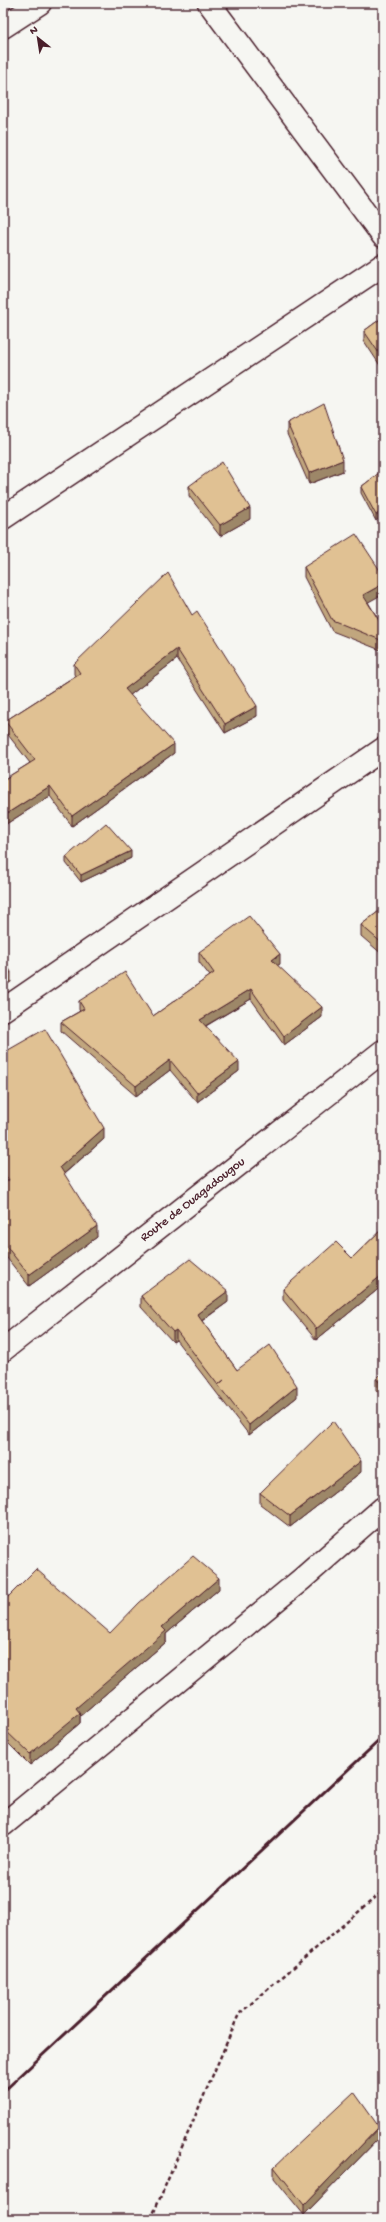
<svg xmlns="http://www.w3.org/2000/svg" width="386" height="2222" font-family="'Gochi Hand',sans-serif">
  <rect width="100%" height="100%" fill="#f6f6f2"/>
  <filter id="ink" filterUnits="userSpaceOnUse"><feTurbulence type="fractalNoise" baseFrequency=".025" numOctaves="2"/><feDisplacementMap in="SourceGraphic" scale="8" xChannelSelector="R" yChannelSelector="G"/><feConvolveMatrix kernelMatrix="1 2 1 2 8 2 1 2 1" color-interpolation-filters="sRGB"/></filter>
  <g filter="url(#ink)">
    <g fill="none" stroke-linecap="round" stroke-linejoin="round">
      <defs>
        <path id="street" d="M209,3L383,236
          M3,27L40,3
          M3,518L383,265
          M3,1010L383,749
          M3,1825L302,1579L383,1508"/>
        <path id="secondary" d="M3,1350L383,1051"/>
      </defs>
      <!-- street casing -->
      <use href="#street" stroke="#4a1f2b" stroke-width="25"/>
      <!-- secondary casing -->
      <use href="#secondary" stroke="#4a1f2b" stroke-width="25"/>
      <!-- path -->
      <path stroke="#4a1f2b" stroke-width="2.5" stroke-dasharray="4 3" stroke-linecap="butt" d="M151,2219L239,2014L383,1891"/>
      <!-- street -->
      <use href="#street" stroke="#f6f6f2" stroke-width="22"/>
      <!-- secondary -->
      <use href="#secondary" stroke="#f6f6f2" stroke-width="22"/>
      <!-- rail -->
      <path stroke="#4a1f2b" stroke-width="3" d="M3,2092L383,1737"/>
    </g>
    <!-- wall -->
    <path fill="#c1a67e" stroke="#4a1f2b" d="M383,317V370L364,341V331Z
      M287,423L343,471L309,484L287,434Z
      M383,470L376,521L361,493V487Z
      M189,486L250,519L220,536L189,496Z
      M304,567L368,602L383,627V651L332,631L304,577Z
      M192,615L257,716L225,733L177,659L130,695L174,753L72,826L50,796L3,826V780L30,763L5,731V721L75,676L74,674V664Z
      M66,857L131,858L81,882L66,863Z
      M383,908V955L361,936V925Z
      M199,952L280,964L277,965L322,1017L284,1045L251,999L206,1026L239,1071L197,1102L170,1070L136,1096L61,1031V1022L80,1011L79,1010V1001L153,1016L210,976L199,962Z
      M3,1053L104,1139L64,1174L97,1237L29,1286L3,1253Z
      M383,1228V1287L382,1286L316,1340L283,1300V1289L352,1258Z
      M141,1296L228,1302L202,1321L237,1370L297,1397L249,1435L176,1340L173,1342L141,1307Z
      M383,1372V1396L376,1390V1379Z
      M361,1472L290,1527L260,1504V1493Z
      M219,1589L166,1634V1642L80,1716V1723L30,1765L5,1740L3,1741V1602L110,1633Z
      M379,2138L304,2215L274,2178V2167Z"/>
    <!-- shaded-wall -->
    <path fill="#9d8767" stroke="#4a1f2b" d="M343,460V471L309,484V473Z
      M250,508V519L220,536V525Z
      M383,510V516L376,521V515Z
      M383,584V594L363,605V595Z
      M177,649V659L125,699V689Z
      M257,706V716L225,733V724Z
      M174,744V753L72,826V816Z
      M50,786V796L3,826V816Z
      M131,851V858L81,882V875Z
      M280,954V964L272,969V960Z
      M11,972V982L3,987V977Z
      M251,989V999L200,1029V1020Z
      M322,1007V1017L284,1045V1036Z
      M170,1060V1070L136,1096V1086Z
      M239,1062V1071L197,1102V1093Z
      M104,1128V1139L60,1177V1167Z
      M97,1226V1237L29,1286V1275Z
      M382,1275V1286L316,1340V1329Z
      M228,1291V1302L197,1324V1314Z
      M176,1330V1340L173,1342V1332Z
      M297,1386V1397L249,1435V1425Z
      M361,1461V1472L290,1527V1516Z
      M219,1578V1589L166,1634V1642L80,1716V1723L30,1765V1754L76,1708L162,1627Z
      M3,1730H5V1740L3,1741Z
      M379,2127V2138L304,2215V2205Z"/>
    <!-- building -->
    <path fill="#e0c193" stroke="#4a1f2b" d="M383,317V359L364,331Z
      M324,403L343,460L309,473L287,423Z
      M222,462L250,508L220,525L189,486Z
      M383,470V510L376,515L361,487Z
      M356,534L383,575V584L363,595L383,627V641L332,620L304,567Z
      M168,573L192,615L197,611L257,706L225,724L177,649L125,689L174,744L72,816L50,786L3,816V780L35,760L5,721L80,673L74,664Z
      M106,823L131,851L81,875L66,857Z
      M383,908V944L361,925Z
      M249,916L280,954L272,960L322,1007L284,1036L251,989L200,1020L239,1062L197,1093L170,1060L136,1086L61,1022L84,1009L79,1001L125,972L153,1016L214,973L199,952Z
      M3,958L11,972L3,977Z
      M45,1029L104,1128L60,1167L97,1226L29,1275L3,1242V1184L9,1180L3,1172V1053Z
      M383,1228V1276L382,1275L316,1329L283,1289L336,1242L352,1258Z
      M190,1259L228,1291L197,1314L237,1370L270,1345L297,1386L249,1425L218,1385L224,1380L218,1385L176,1330L173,1332L141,1296Z
      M383,1372V1385L376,1379Z
      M333,1421L361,1461L290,1516L260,1493Z
      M193,1556L219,1578L162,1627L166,1631L76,1708L80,1713L30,1754L5,1730H3V1602L36,1569L110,1633L139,1603Z
      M354,2092L379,2127L304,2205L274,2167Z"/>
  </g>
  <g text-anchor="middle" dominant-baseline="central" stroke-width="4" stroke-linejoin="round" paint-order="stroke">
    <!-- street labels -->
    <g font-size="13" fill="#4a1f2b" stroke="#f6f6f2">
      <text transform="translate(193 1200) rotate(-38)">Route de Ouagadougou</text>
    </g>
  </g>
  <!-- margin -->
  <rect width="386" height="2222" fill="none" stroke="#f6f6f2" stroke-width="16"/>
  <rect x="8" y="8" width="370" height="2206" fill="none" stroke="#4a1f2b" stroke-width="1.5" filter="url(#ink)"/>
  <!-- north arrow -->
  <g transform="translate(38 38) rotate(330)" stroke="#f6f6f2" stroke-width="3" paint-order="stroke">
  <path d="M0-3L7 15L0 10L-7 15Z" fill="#4a1f2b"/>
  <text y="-6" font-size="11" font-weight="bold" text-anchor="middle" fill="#4a1f2b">N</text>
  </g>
</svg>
